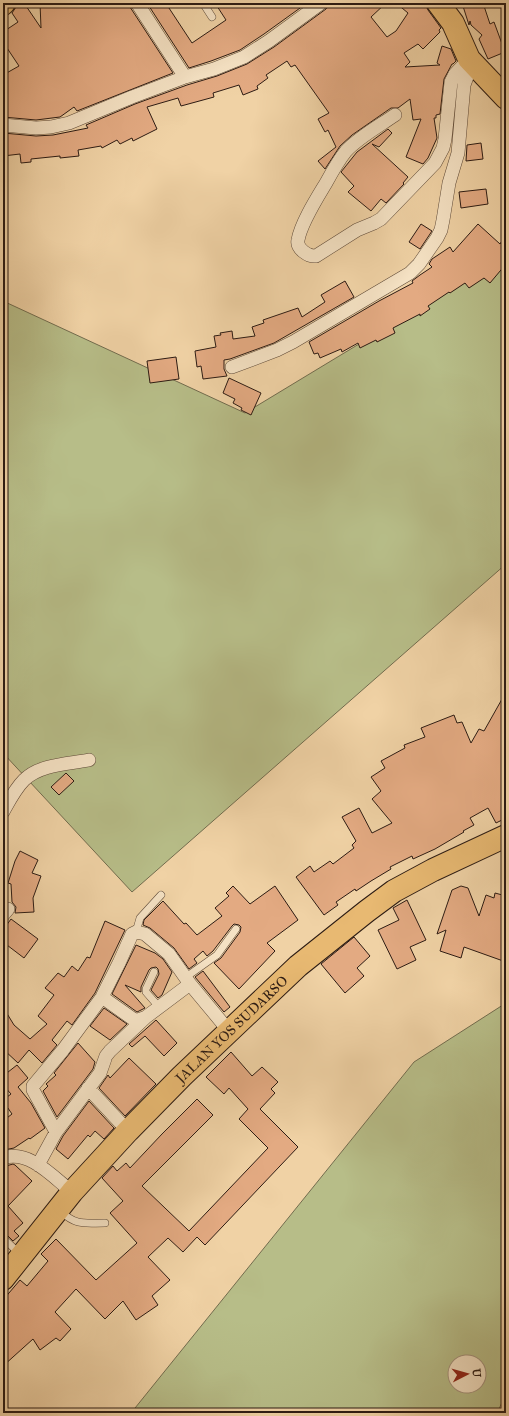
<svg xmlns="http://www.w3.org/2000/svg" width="509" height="1416" font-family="'IM FELL Great Primer',serif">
  <rect width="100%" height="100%" fill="#f0d2a5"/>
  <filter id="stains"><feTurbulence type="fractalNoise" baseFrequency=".005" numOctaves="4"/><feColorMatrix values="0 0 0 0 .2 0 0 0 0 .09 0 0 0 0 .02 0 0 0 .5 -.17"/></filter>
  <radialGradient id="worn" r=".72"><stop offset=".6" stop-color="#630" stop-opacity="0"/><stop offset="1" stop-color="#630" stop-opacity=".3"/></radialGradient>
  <!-- green -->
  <path fill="#b7bd88" stroke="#726c4e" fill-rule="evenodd" d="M506,255V564L132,892L3,753V301L245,413Z
    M506,1003V1394L497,1413H131L414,1062ZM455,1362H479V1386H455Z"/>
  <!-- building -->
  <path fill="#e3aa82" stroke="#2c1b13" d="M22,3H24L41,28L40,3H129L130,7L173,73L77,111L74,107L60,117L36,120L3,117V75L19,66L3,42V32L18,22L12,13L16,7Z
    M147,3H162L165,7L167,5L192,43L226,20L215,3H307L264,34L240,50L211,61L189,68Z
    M329,3H386L371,17L387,37L396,31L408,13L396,3H422L426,6L428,10L441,28L439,30L440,32L423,49L418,44L404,53L410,62L405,67L440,65L437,63L442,46L451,49L456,61L453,64H452L444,79L440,114L436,115V118H434L437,138L428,158L423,164L406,157L421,119L413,120L410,99L398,108H391L352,135L340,146L325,169L318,161L336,147L328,130L325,132L318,119L329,113L295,65L291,67L287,61L266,75L268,78L257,86L258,89L243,95L239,85L213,93L214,97L181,106L178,98L147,107L157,129L133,141L132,138L120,144L117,140L102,148L101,146L78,150L79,156L60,158V156L31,159V162L21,163L20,154L3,156V133L36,136L53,135L88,128L86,125L135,104L187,85L217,76L247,64L274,47L326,9Z
    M462,3H483L490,24L494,22L505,52L488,59L479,39L482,35L471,25L470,21L469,25Z
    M388,129L392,133L379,147L372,144L408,177L403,183L404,184L386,203L381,199L371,211L348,192L354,186L341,172L357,152Z
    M481,143L483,159L466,161L467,145Z
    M486,189L488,204L461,208L459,192Z
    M421,224L432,231L420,249L409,242Z
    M478,224L500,244L506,234V264L490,283L484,278L469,288L465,283L450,293L449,292L428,306L430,309L420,316V314L393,328L395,333L377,342L376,340L360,348L358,343L342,352L341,349L320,358L318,353L314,354L309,342L379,301L413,283L412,281L420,275L432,267L429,264L432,259L450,247L453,252Z
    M345,281L354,297L274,343L230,359L224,360V369L227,376L203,379L201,366L197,367L195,351L216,347L214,336L221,335L220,333L232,331L233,339L255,336L252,327L264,323L263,320L298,308L302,317L325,302L321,295Z
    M176,357L179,379L150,383L147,361Z
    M229,378L261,393L251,415L241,410L242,408L233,403L235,399L223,393Z
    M506,692V818L496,823L488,808L470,818L474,825L463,831L464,832L435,849L413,859L412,856L390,867L391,869L371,881L356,891L355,889L336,902L338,905L324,915L296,877L310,866L314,872L330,861L333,864L354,848L352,845L356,841L342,817L359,808L372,833L392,823L372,799L381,791L371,777L385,768L381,761L405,748L404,745L425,737L421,728L454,715L457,723L462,722L471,743L479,729L484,731Z
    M66,773L74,781L59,795L51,787Z
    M20,851L38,860L32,873L41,876L33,898L34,912L15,913L16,907L12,902L11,884L8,883L15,861Z
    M233,886L250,904L275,886L298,920L267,943L275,951L239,989L214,963L221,958L240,932L241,927L239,925L234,924L232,926L213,951L207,956L203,951L194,959L197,963L189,969L174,948L150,928L143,925L144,920L163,901L184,924L186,923L197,935L222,916L215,908L229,896L226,893Z
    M461,886L468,888L479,916L486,895L494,898L495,893L506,896V962L464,947L461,958L440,951L446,930L437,934L452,890Z
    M407,900L426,940L410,947L416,960L397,969L378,930L399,920L393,908Z
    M11,919L38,939L24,958L3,942V930Z
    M105,921L125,930L95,993L72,1025L67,1021L52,1040L57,1045L42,1063L29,1050L18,1063L3,1049V1007L14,1025L30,1039L47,1024L38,1016L54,995L45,988L58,973L64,977L72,966L78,971L87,957L90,958Z
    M354,937L370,956L357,968L364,976L345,993L321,964Z
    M136,945L155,953L163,959L172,972L162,995L158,998L151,990L159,974L158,969L156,967L151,968L149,970L141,987V992L125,985L145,1008L137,1012L112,994Z
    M203,971L230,1007L224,1012L195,977Z
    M104,1008L127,1024L110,1040L90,1026Z
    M156,1020L177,1043L164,1056L145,1036L132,1047L129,1044Z
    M78,1043L95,1062L93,1069L57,1117L43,1091L48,1086L46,1084L56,1075L54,1073Z
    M231,1052L252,1076L262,1067L278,1082L271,1089L275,1093L260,1109L298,1147L205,1245L197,1237L183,1252L168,1238L148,1257L170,1280L152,1296L158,1305L136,1320L123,1301L105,1319L76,1289L55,1312L71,1329L60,1341L56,1338L40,1350L33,1339L3,1366V1300L20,1280L27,1286L48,1261L41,1254L56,1239L96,1280L137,1243L110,1213L123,1201L102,1178L113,1166L117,1171L126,1163L130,1168L162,1134L197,1099L213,1115L142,1186L189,1231L268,1148L239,1119L248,1109L229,1088L224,1094L206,1077Z
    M129,1058L156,1084L125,1116L99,1088L108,1075L110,1078Z
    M17,1065L28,1078L18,1087L31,1103L45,1128L30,1139L29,1138L14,1148L4,1150L3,1148V1121L12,1114L3,1101V1100L11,1094L3,1085V1076Z
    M89,1101L114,1128L104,1139L95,1131L90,1137L88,1135L68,1159L56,1149L63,1136Z
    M13,1164L15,1165L32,1181L8,1206L23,1223L14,1231L19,1236L13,1241L6,1234L3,1233V1168L6,1166Z"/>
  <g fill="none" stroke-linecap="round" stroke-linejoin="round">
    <defs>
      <path id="lane" d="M203,3L212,17
        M136,932L140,918L161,895
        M154,972L146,989V992L159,1007
        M186,977L217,955L225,944L236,929
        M60,1211C77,1226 83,1223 105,1223
        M3,1238L20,1254"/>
      <path id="street" d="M137,3L185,77
        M395,115C379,126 359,137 346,151C338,161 332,172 326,183C317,198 301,223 298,240C296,249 309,257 316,256L357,230L374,223L381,219L435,163L443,148L445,139L451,82L455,74L469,59
        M3,125L36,128L51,127L69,123L132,97L185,77L214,69L244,57L269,41L321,3
        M232,367L277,350L293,342L410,273L419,264L437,238L441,230L443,220L449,183L458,153L464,85L468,74L476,68
        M3,812C9,801 15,789 24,780C40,764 69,764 89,760
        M3,915L8,909
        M102,997L133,1019L138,1020L146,1017
        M88,1088L128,1131
        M56,1132L33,1090V1086L63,1050L102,997L119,963L132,934L136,932L145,934L169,954L190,984L229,1031
        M3,1158C29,1149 53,1177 72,1192
        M38,1165L56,1132L100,1073L106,1056L110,1051L146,1017L190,984"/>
      <g id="highway">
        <path d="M438,3L453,23L469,59L506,98"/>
        <path d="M3,4L4,3"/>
        <path id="s1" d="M3,1279L72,1192L128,1131L182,1076L298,966L367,911L394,891L433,870L506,836"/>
      </g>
    </defs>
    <!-- lane casing -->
    <use href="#lane" stroke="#5d4938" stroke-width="8"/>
    <!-- street casing -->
    <use href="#street" stroke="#5d4938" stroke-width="14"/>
    <!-- highway casing -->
    <use href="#highway" stroke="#2c1b13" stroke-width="24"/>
    <!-- lane -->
    <use href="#lane" stroke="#f5e2c4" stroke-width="7"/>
    <!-- street -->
    <use href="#street" stroke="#f5e2c4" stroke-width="13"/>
    <!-- highway -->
    <use href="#highway" stroke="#e8b972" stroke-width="22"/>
  </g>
  <g text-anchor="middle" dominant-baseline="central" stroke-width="3.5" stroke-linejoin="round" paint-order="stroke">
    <!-- street labels -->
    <g font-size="14" fill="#2c1b13" stroke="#f5e2c4">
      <text stroke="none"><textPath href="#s1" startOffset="339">JALAN YOS SUDARSO</textPath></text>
    </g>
  </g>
  <!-- margin -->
  <rect width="509" height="1416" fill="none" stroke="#f0d2a5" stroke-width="16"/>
  <rect x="4" y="4" width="501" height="1408" fill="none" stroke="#2c1b13" stroke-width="2"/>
  <rect x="8" y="8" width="493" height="1400" fill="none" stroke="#2c1b13"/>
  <!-- north arrow -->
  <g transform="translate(467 1374) rotate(84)"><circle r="19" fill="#f5e2c4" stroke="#a5927d"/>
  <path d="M0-3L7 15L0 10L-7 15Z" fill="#8f2418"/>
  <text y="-6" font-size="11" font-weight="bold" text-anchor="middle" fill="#2c1b13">U</text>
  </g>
  <rect width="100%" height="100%" filter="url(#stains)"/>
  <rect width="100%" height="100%" fill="url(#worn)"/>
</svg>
